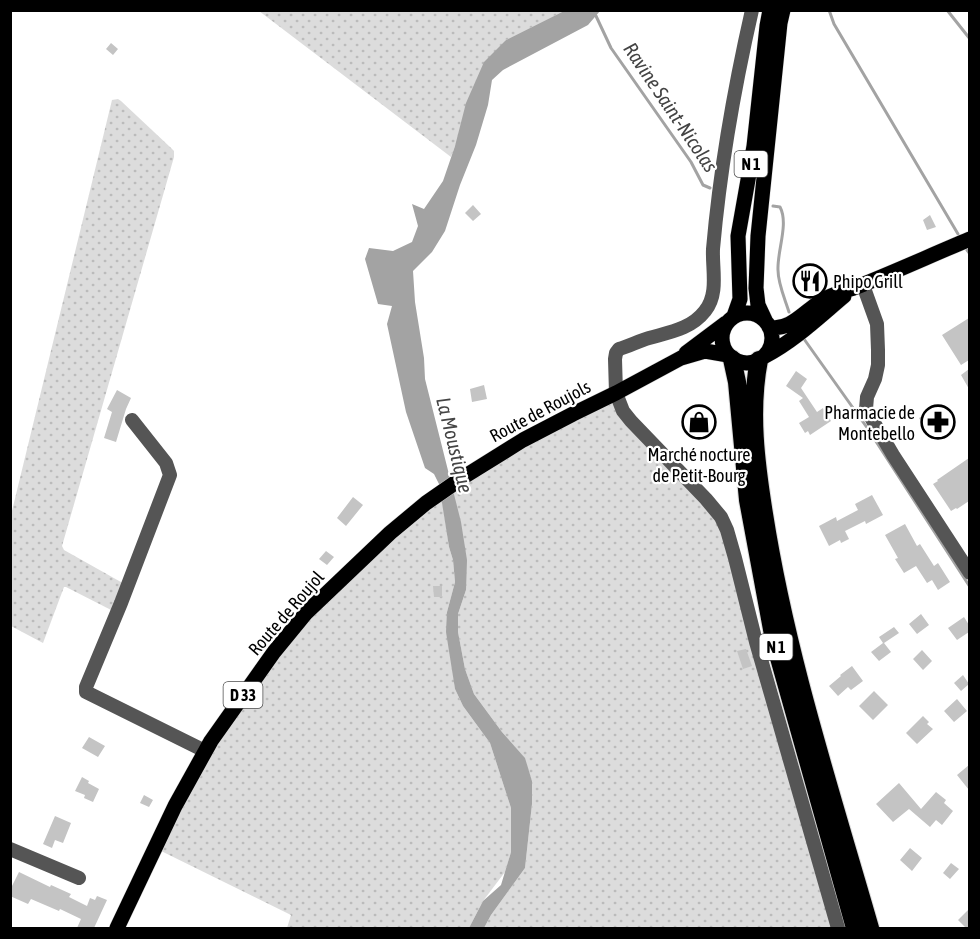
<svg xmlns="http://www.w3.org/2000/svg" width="980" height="939" font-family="'Asap Condensed',sans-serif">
  <defs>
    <pattern id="grass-dots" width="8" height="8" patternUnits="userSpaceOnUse" patternTransform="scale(1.5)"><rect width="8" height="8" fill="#dcdcdc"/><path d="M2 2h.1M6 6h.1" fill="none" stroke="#bbb" stroke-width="1.8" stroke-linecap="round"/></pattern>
  </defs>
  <rect width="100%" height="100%" fill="#fff"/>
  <!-- grass -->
  <path fill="url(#grass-dots)" d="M259,11H564L506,40L455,146L451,157Z
    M118,99L121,101L170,147L174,151V157L62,546L64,550L128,586L117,613L66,587H64L43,643L11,626V515L112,100Z
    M616,393L721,517L838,928H484L491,915L525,868L532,804V781L523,756L502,732L474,694L465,669L458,632V614L466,590L453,489Z
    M442,499L449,547L453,560L455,582L447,612L455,689L463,706L490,743L511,808V852L505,872L483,901L469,928H287L291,915L155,848L205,751L306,613Z"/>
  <!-- water -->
  <path fill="#a3a3a3" d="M564,11H600L588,25L503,70L492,80L488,105L476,145L460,185L445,231L432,252L413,271L415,302L424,358L425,379L461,522L467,560L466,590L458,614V632L465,669L474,694L502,732L525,758L532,781V804L525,868L491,915L484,928H469L483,901L501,885L511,852V808L490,743L463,706L455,689L446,632L447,612L455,582L453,560L449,547L439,484L434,474L425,468L406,412L387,324L392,306L378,304L365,259L369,248L393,251L412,242L418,226L412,204L424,209L443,181L455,146L466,103L484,62L506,40Z"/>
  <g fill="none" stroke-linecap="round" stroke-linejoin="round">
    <!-- stream -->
    <path stroke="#a3a3a3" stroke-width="3" d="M589,10L596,16L611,48L691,162L703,185L710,188
      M829,10L834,24L958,234
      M947,10L970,39
      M773,206L780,207C789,224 777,251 778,270C778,284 785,299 789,312
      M967,250L970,254
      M804,339L868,429L970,587"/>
  </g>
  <!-- building -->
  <path fill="#c4c4c4" d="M111,43L118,49L113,55L106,49Z
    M473,205L481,214L473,221L465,213Z
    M930,215L936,227L927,230L923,220Z
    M812,267L823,288L808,296L797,274Z
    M969,318V360L961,365L942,335Z
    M969,369V389L961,375Z
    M796,371L807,379L801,388L817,412L823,408L831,421L810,435L808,431L805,433L799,423L809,417L799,401L803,398L786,386Z
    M484,385L487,399L472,402L470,389Z
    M117,390L131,398L126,409L116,442L104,438L112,412L107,409Z
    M940,405L951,425L930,437L919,418Z
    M969,458V501L957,509L956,508L951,511L933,484L938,481L937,480Z
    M872,495L883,515L866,524L865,521L845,531L849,539L841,543L840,540L829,546L819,526L836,517L837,521L858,510L855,504Z
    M353,497L363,505L346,526L337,518Z
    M905,524L917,546L920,544L934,566L938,563L950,582L938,590L932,580L927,583L916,566L904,573L895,559L898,558L885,535Z
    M326,551L334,557L327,565L319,559Z
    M433,586H442V597H434Z
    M921,614L929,625L917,634L909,624Z
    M964,617L969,625V632L957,640L948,628Z
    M894,627L899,633L884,643L891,652L879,661L871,652L883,643L879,637Z
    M746,649L752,666L743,669L737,651Z
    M922,650L932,661L923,670L913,659Z
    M852,666L863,681L851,690L848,687L838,696L829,686L841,676L840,675Z
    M963,675L969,684L961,691L954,683Z
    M874,691L888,705L873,720L859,706Z
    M957,699L967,711L954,722L944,711Z
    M923,716L929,722L927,724L933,729L917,744L906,733Z
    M89,737L105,746L98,757L82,748Z
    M969,765V790L957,775Z
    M82,777L89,781L88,783L99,789L93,802L84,798L85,795L75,791Z
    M899,783L921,809L936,792L946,800L944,803L953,811L942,825L936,820L930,827L909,809L893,822L876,804Z
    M144,795L153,800L149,807L140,803Z
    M55,816L71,823L63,843L55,840L52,848L43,844Z
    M910,848L922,858L912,871L900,860Z
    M951,863L959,869L950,879L943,873Z
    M19,872L50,887L51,885L71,894L69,897L87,906L90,898L95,900L97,896L107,900L94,928H77L81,919L60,909L59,911L31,899L28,904L10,896V890Z
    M969,909V928H966L958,920Z"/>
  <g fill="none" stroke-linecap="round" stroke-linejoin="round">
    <defs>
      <path id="major" d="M722 338a25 25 0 1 1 50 0a25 25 0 1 1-50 0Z
        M734,316L740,299L738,236L754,146L767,26L770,10
        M765,320L758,305L756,288L758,236L780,23L783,10
        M769,327C789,332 805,311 821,301C834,293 850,290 864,284C899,270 934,254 970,239
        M686,353L726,323
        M765,356C794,341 819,317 844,296
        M117,928L175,806L211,741L274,652L306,613L390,533L426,503L462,478L523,440L573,414L616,393L681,358L705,351L728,355"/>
      <path id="highway" d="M732,359L737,382L748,500L774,640L855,928
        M759,360C749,411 756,464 764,514C786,655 831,792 870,928"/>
    </defs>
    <!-- major casing -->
    <use href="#major" stroke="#dbdbdb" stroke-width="16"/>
    <!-- highway casing -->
    <use href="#highway" stroke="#dbdbdb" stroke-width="20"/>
    <!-- minor -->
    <path stroke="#555" stroke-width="14" d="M752,10C734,89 720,169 713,249C712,269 719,294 705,311C691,329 670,332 649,338C639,341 629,346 619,349L616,353L615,359L616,393L623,411L631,421L706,499L721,517L727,530L735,558L756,642L838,928
      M863,285L877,324L878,350V365L875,379L867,397L866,409L893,455L970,573
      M132,420L166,463L170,475L121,603L86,687V692L205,751
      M10,849L79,878"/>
    <!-- major -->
    <use href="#major" stroke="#000" stroke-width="15"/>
    <!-- highway -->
    <use href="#highway" stroke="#000" stroke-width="18"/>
  </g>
  <!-- icons -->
  <defs>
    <symbol id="restaurant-ring" viewBox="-11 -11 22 22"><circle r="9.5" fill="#fff" stroke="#000" stroke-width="1.5"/><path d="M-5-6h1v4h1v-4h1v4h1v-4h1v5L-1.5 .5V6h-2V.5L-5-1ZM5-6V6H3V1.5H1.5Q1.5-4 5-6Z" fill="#000"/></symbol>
    <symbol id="shop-ring" viewBox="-11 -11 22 22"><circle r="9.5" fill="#fff" stroke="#000" stroke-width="1.5"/><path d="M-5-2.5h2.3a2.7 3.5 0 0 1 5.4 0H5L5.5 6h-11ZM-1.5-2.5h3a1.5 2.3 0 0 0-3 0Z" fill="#000"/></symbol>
    <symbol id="pharmacy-ring" viewBox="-11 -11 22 22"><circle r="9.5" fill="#fff" stroke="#000" stroke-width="1.5"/><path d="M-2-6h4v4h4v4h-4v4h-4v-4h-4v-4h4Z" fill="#000"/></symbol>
  </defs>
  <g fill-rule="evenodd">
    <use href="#restaurant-ring" x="791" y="262" width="38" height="38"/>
    <use href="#shop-ring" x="680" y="403" width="38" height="38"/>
    <use href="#pharmacy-ring" x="919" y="403" width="38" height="38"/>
  </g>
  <g text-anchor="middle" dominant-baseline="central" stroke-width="4.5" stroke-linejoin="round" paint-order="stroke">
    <!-- shield labels -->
    <g fill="#fff" stroke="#4c4c4c" stroke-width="1.5">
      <rect x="734.5" y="151" width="33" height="26" rx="4.5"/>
      <rect x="759.5" y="634" width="33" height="26" rx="4.5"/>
      <rect x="223.5" y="682" width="39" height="26" rx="4.5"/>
    </g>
    <g font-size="16" font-weight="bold" fill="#000">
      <text x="751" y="164">N 1</text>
      <text x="776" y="647">N 1</text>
      <text x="243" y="695">D 33</text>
    </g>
    <!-- poi labels -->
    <g font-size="18" fill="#000" stroke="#fff" text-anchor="start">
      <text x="833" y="281">Phipo Grill</text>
      <text x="915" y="412" text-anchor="end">Pharmacie de<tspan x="915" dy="21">Montebello</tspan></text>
      <text x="699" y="454" text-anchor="middle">Marché nocture<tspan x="699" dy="21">de Petit-Bourg</tspan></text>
    </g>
    <!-- street labels -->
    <g font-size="18" fill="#000" stroke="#fff">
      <text transform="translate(540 411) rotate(-28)">Route de Roujols</text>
      <text transform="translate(286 613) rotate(-49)">Route de Roujol</text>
    </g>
    <!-- water labels -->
    <g font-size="20" font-style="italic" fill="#444" stroke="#fff">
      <text transform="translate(671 107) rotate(56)">Ravine Saint-Nicolas</text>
      <text transform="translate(455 445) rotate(76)">La Moustique</text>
    </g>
  </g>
  <!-- border -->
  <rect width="980" height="939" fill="none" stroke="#000000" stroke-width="24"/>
</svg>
